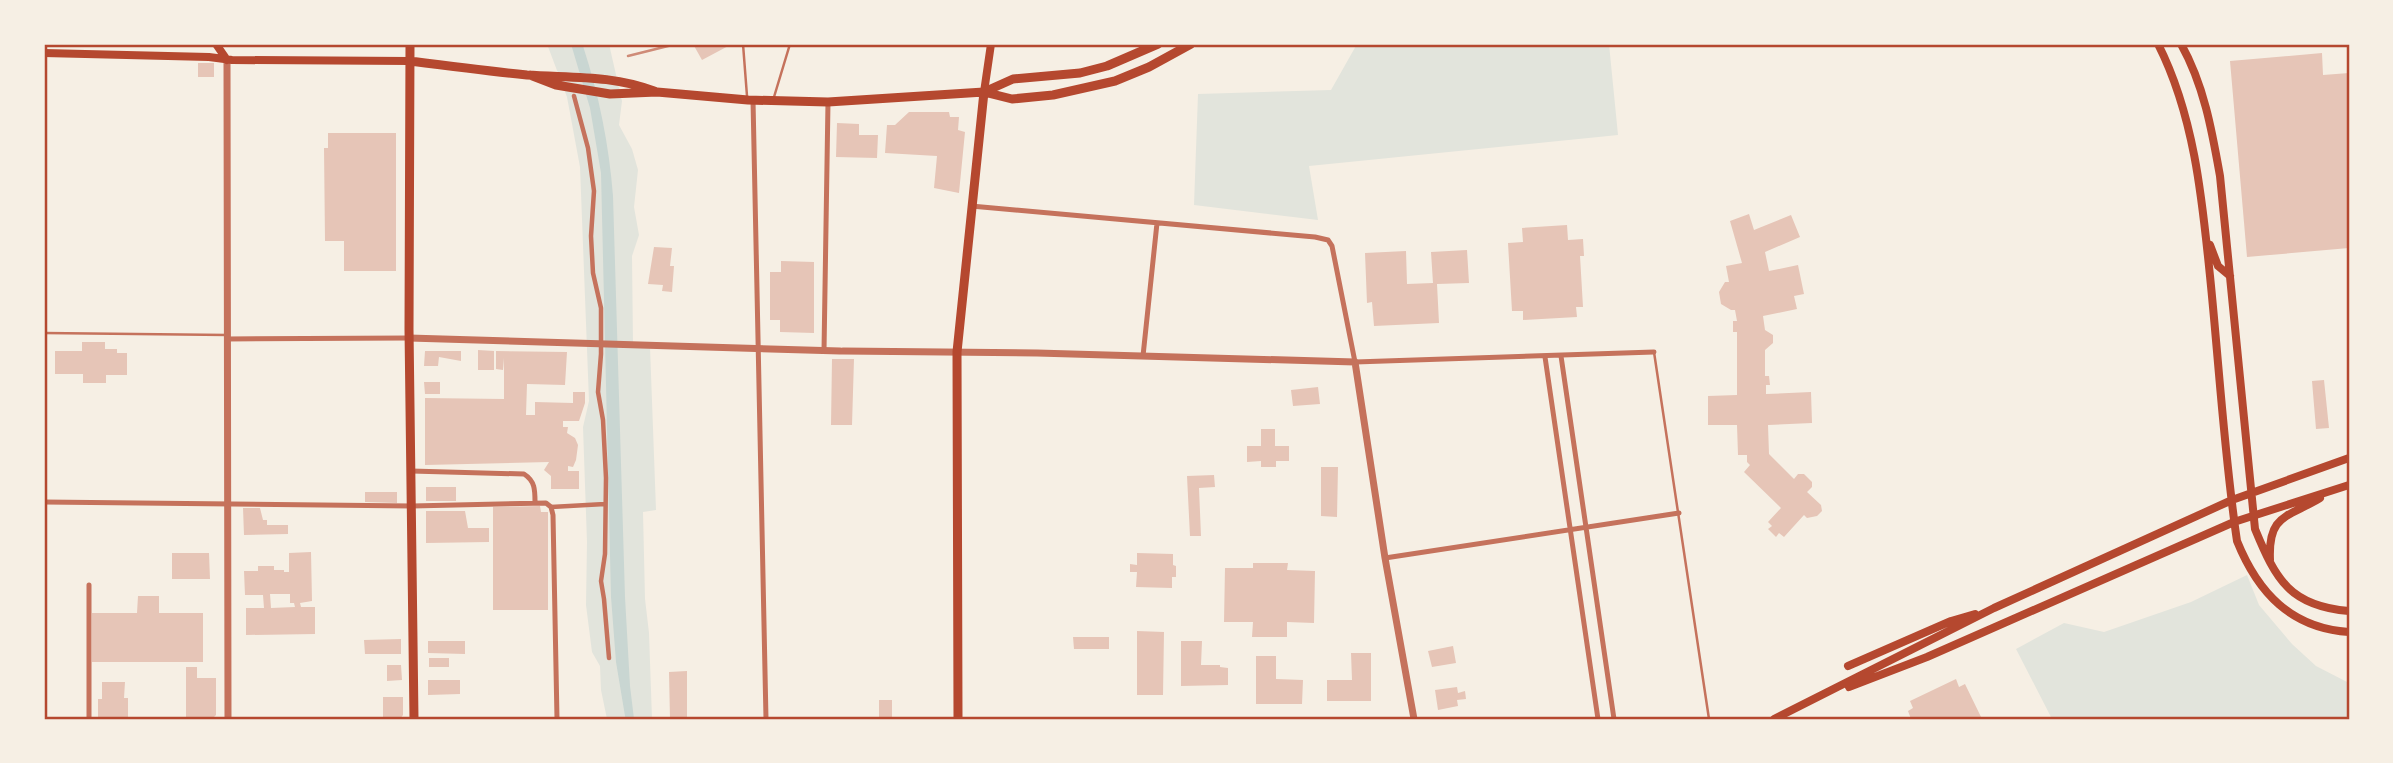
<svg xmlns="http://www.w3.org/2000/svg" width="2393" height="763" font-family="'Alegreya Sans',sans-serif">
  <rect width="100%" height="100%" fill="#f6efe4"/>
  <!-- green -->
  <path fill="#e2e4dc" d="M547,44H609L622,101L619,125L632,149L638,170L634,207L639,235L632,256L633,345L650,347L656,510L643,512L645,599L649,633L652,719H607L601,690L600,666L592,652L586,605L587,542L583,427L589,401L580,167L567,97Z
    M1357,44H1609L1618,135L1309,166L1318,220L1194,205L1198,94L1331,90Z
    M2247,575L2259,605L2292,644L2316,666L2349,683V719H2052L2016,649L2064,623L2104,632L2191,602Z"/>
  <!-- water -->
  <path fill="#c9d6d2" d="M571,44H582L583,46C599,95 609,145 613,196L625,597L630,686L634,719H626L625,716L616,662L611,597L601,173L590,108Z"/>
  <!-- building -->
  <path fill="#e6c5b7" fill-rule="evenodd" d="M693,44H732L702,60Z
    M2322,53L2323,75L2349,73V248L2247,257L2230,61Z
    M198,63H214V77H198Z
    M909,112H949L950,117H959L958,130L965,132L959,193L934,188L937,156L885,153L887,125H895Z
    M837,123L859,124V135H878L877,158L836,157Z
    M328,133H396V271H344V241H325L324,148H328Z
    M1749,214L1754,230L1791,215L1800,237L1765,252L1769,271L1798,265L1804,294L1794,296L1797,309L1763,316L1765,330L1773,335V343L1765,350V376H1769L1770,385H1766V394L1811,392L1812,423L1768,425L1769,454L1794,479L1798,474H1804L1812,482V487L1807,492L1821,505L1822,511L1817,516L1807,518L1804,515L1784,537L1779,533L1776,537L1768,529L1772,526L1768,522L1781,508L1744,472L1750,465L1747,462V455H1738L1737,425H1708V396L1737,395V332H1733V321H1737L1735,310H1731L1721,304L1719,292L1725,282H1729L1726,266L1742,263L1730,221Z
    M1567,225L1568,240L1583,239L1584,256H1580L1583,307H1576L1577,317L1523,320V311H1512L1508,243L1523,242L1522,228Z
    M654,247L672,248L670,266H674L672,292L662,291L663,285L648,284Z
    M1467,250L1469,283L1437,284L1439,323L1374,326L1372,302L1367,303L1365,253L1406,251L1407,284L1433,283L1431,252Z
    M781,261L814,262V333L780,332V320H770V272H781Z
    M82,342H105V349H117V353H127V375H106V383H83V374H55V351H82Z
    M478,350L494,351V370H478Z
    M425,351H461V361L439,357L438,366H424Z
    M496,351L567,352L565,385L527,384L526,415H535V402L573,403V392H585V403L579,421H563V427H568L567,433L575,438L578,445L576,460L573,467L568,466V471H579V489H551V476L544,470L549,462L425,465V398L504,399V358L503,370L496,369Z
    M832,359H854L852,425H831Z
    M2324,380L2329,428L2316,429L2312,381Z
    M424,382H440V394H425Z
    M1318,387L1320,404L1293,406L1291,390Z
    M1261,429H1275V446H1289V461H1276V467H1261V461L1247,462V446H1261Z
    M1321,467H1338L1337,517L1321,516Z
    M1214,475L1215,487L1199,488L1201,536H1190L1187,476Z
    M426,487H456V501H426Z
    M365,492H397V503L365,502Z
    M540,506L541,512H548V610H493V507Z
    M243,508H260L263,520H267V525H288V534L244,535Z
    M426,511H465L468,528H489V542L426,543Z
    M311,552L312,601L300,603L301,607H315V634L246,635V608H264L263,595H245L244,571H258V566H274V570H284V572H289V553ZM270,594H290V603H294L295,607L271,608Z
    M172,553H209L210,579H172Z
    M1137,553L1173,554V565L1176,566V577H1172V588L1136,587L1137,572H1130V564L1137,565Z
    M1253,563H1288L1287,570L1315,571L1314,623L1287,622V637H1252L1253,622H1224L1225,568H1253Z
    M138,596H159V613H203V662H92V613H137Z
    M1137,631L1164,632L1163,695H1137Z
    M1073,637H1109V649H1074Z
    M401,639V654H365L364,640Z
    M428,641H465V654L428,653Z
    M1181,641H1202L1201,665H1220V667L1228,668V685L1181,686Z
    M1453,646L1456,663L1432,667L1428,651Z
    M1351,653H1371V701H1327V680H1352Z
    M1256,656H1276V679L1303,680L1302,704H1256Z
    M429,658H449V667H429Z
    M387,665H401L402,680L387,681Z
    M186,667H197V678H216V715L212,719L186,718Z
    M687,671V719H670L669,672Z
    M1956,679L1959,687L1965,684L1982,719H1911L1908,711L1913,708L1910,701Z
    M428,680H460V694L428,695Z
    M102,682H125L124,698H128V717H98V699H102Z
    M1457,687L1458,693L1465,691L1466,699L1457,700L1458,706L1438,710L1435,690Z
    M383,697H403V715L400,719H383Z
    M879,700H892V719H879Z"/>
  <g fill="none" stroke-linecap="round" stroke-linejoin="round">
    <!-- service -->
    <path stroke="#c5725c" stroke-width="2.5" d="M743,44L747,96
      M774,97L790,44
      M44,333L227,335
      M1654,352L1709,719"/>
    <!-- pedestrian -->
    <path stroke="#c5725c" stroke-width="4.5" d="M574,96L588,148L594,191L591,236L593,273L601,308V354L598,392L603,420L606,478L605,554L601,581L604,599L609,658
      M551,507L605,504"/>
    <!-- minor -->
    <path stroke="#c5725c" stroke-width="5" d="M753,100L766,719
      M971,206L1315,237L1328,240L1332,246L1355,362L1654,352
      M227,339L409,338
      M824,351L828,102
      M1143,356L1157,223
      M1561,356L1614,719
      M1545,357L1598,719
      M411,471L524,474C535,481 535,490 535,502
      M44,502L412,506L546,503L551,507L553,515L557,719
      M1385,558L1679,513
      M89,719V585"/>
    <!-- tertiary -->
    <path stroke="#c5725c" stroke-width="7" d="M227,60L228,719
      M409,338L840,351
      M843,351L1037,353L1355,362L1385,558L1414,719"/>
    <!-- secondary -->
    <path stroke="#b5482f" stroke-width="8" d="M216,44L227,60
      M2158,44C2194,115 2202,197 2210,276C2219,364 2224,453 2237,541C2258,593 2291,628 2349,632
      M2181,44C2204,85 2212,131 2220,176L2255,529C2276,580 2290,606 2349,611
      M44,53L209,57L232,60L410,61
      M984,92L991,44
      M2210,245L2218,266L2230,276
      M2270,560C2268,514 2287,518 2320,498
      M1848,666L1951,621L1975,614
      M1849,687L1927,657L2234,522L2349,485
      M1774,719L1994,608L2232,500L2349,458"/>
    <!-- primary -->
    <path stroke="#b5482f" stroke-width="9" d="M410,44L409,329L414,719
      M410,61C449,66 488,71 527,75C570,78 613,75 654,91
      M530,75L556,85L610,94L657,92L748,100L828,102L984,92L1012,99L1053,95L1115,81L1149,67L1191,44
      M984,92L1013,79L1080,73L1107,66L1158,44
      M958,719L957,352L984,92"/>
    <!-- rail -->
    <path stroke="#cf8b77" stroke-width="2.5" d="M628,56L676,44"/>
  </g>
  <!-- border -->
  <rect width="2393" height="763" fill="none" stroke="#f6efe4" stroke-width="91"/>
  <rect x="46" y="46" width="2302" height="672" fill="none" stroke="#b5482f" stroke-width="2.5"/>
</svg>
